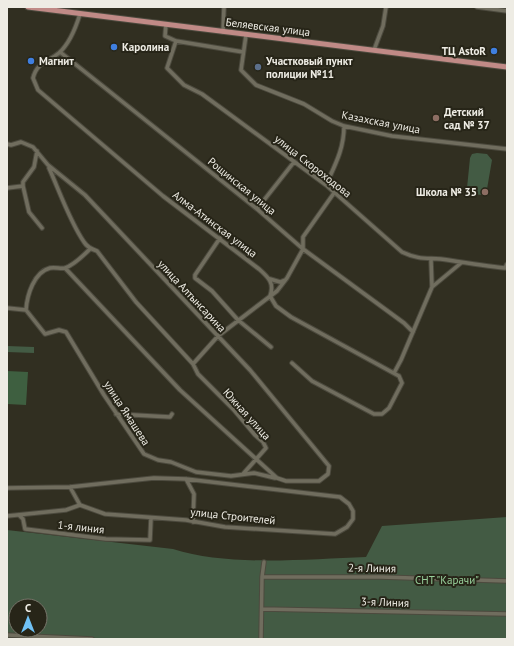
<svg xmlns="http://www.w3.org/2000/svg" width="514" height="646" font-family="'PT Sans',sans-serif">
  <rect width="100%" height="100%" fill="#312f21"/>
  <!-- green -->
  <path fill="#435b44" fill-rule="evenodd" d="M477,153L487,154L492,160L487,189L483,195L471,194L467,188L470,158L472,154Z
    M7,346L34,347V353L7,352Z
    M507,517V639H7V530L173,549C229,567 306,559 366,557L382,526ZM16,606H40V630H16Z"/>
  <!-- forest -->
  <path fill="#3e5f40" d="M7,371L28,372L26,405L7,404Z"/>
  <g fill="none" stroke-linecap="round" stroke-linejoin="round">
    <defs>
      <path id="minor" d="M477,7L507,11
        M80,14C76,27 69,44 59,53C48,62 37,62 33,78L38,90L163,196L259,269C268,277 275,283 270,296L276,306L291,317L399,376L402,383L389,408L382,414H374L312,381L292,363
        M166,24L165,36L176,41L167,68L184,85L202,94L326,185L402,252C421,261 429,257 448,260C467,263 486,266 505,268L507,264
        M223,32L224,7
        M246,35L241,70L256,85L304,104L332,121L344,126L392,136L507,149
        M176,41L243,52
        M374,50L383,26L386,7
        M60,52L257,209L303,249L404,323L413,332
        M7,144L11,145L21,142L33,147L48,165L85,195L250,370L329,466L328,474L319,481H286L277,478L180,390L65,268
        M49,168C59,190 70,222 84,242C87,247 91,249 97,251L136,302L193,364L198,374L234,410L255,435L263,442L266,448L243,474
        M326,185C335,165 344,149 344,126
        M23,186V182L34,167L37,151
        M7,188L23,186L29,212L42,228
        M257,209L294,162
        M220,238L195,275V278L212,291L238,320L271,347
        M270,279L280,282L285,280
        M432,287L461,263
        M7,308L26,310L45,334L59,330L66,332L104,395L144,454L158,460L171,462L196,472L231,476L254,473L275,478
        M26,310C27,295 34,272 50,268C55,267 61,269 65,268C74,265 84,255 90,249
        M193,364L218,336L277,291L287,278L303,249V237L334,193
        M394,373L401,360L432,287L431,260
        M116,414L170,417L172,414
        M186,479L194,494L193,522
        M7,488L70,487L154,478L186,479L340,497L349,504L353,511V519L347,527L335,534L225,527L186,520L105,514L80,505L70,487
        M19,515L23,519L25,529L106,539L150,540L151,518
        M7,516L66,510L80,505
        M262,577H381L507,581
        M262,609L507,614
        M7,635L92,639
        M261,639L262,577L264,562"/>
      <path id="primary" d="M28,7L507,67"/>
    </defs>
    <!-- minor casing -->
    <use href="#minor" stroke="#4c4a3e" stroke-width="5.5"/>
    <!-- primary casing -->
    <use href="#primary" stroke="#4c4a3e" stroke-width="7"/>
    <!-- minor -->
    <use href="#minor" stroke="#706d5e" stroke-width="3.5"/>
    <!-- primary -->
    <use href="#primary" stroke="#c08a86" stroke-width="5"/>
  </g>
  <!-- markers -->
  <g fill="#3f7fe0" stroke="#272518" stroke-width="1.5">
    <circle cx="114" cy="47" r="4"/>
    <circle cx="494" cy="51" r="4"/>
    <circle cx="31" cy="61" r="4"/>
  </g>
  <circle fill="#5c6f8a" stroke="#272518" stroke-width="1.5" cx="258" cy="67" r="4"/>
  <g fill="#8d6e63" stroke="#272518" stroke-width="1.5">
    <circle cx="436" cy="118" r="4"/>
    <circle cx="485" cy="192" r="4"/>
  </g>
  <g text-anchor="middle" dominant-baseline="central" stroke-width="4" stroke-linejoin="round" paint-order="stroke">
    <!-- street labels -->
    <g font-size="11" fill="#eeece4" stroke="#272518">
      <text transform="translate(268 27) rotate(7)">Беляевская улица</text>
      <text transform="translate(381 122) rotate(11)">Казахская улица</text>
      <text transform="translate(313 166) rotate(38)">улица Скороходова</text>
      <text transform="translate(242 186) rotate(39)">Рощинская улица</text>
      <text transform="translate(215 224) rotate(37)">Алма-Атинская улица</text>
      <text transform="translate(192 296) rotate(47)">улица Алтынсарина</text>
      <text transform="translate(127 413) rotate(57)">улица Ямашева</text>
      <text transform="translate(247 414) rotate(48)">Южная улица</text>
      <text transform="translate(233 516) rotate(6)">улица Строителей</text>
      <text transform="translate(81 527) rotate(6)">1-я линия</text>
      <text transform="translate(372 568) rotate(1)">2-я Линия</text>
      <text transform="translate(385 602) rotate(2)">3-я Линия</text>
    </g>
    <!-- poi labels -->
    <g font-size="11" font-weight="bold" fill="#eeece4" stroke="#272518" text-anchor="start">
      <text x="122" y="47">Каролина</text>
      <text x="486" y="51" text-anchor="end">ТЦ AstoR</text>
      <text x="39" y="61">Магнит</text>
      <text x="266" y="61">Участковый пункт<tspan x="266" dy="13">полиции №11</tspan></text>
      <text x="444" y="112">Детский<tspan x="444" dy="13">сад № 37</tspan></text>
      <text x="477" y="192" text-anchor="end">Школа № 35</text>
    </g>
    <!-- park labels -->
    <g font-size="11" fill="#98d09b" stroke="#272518">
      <text x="447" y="580">СНТ "Карачи"</text>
    </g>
  </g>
  <!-- border -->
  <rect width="514" height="646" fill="none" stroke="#eeece4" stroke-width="16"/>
  <!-- north arrow -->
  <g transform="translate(28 618)"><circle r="19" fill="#272518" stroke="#77756a"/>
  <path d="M0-3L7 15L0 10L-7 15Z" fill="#70c1f4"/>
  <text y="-6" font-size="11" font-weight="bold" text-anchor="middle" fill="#eeece4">С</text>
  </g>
</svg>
